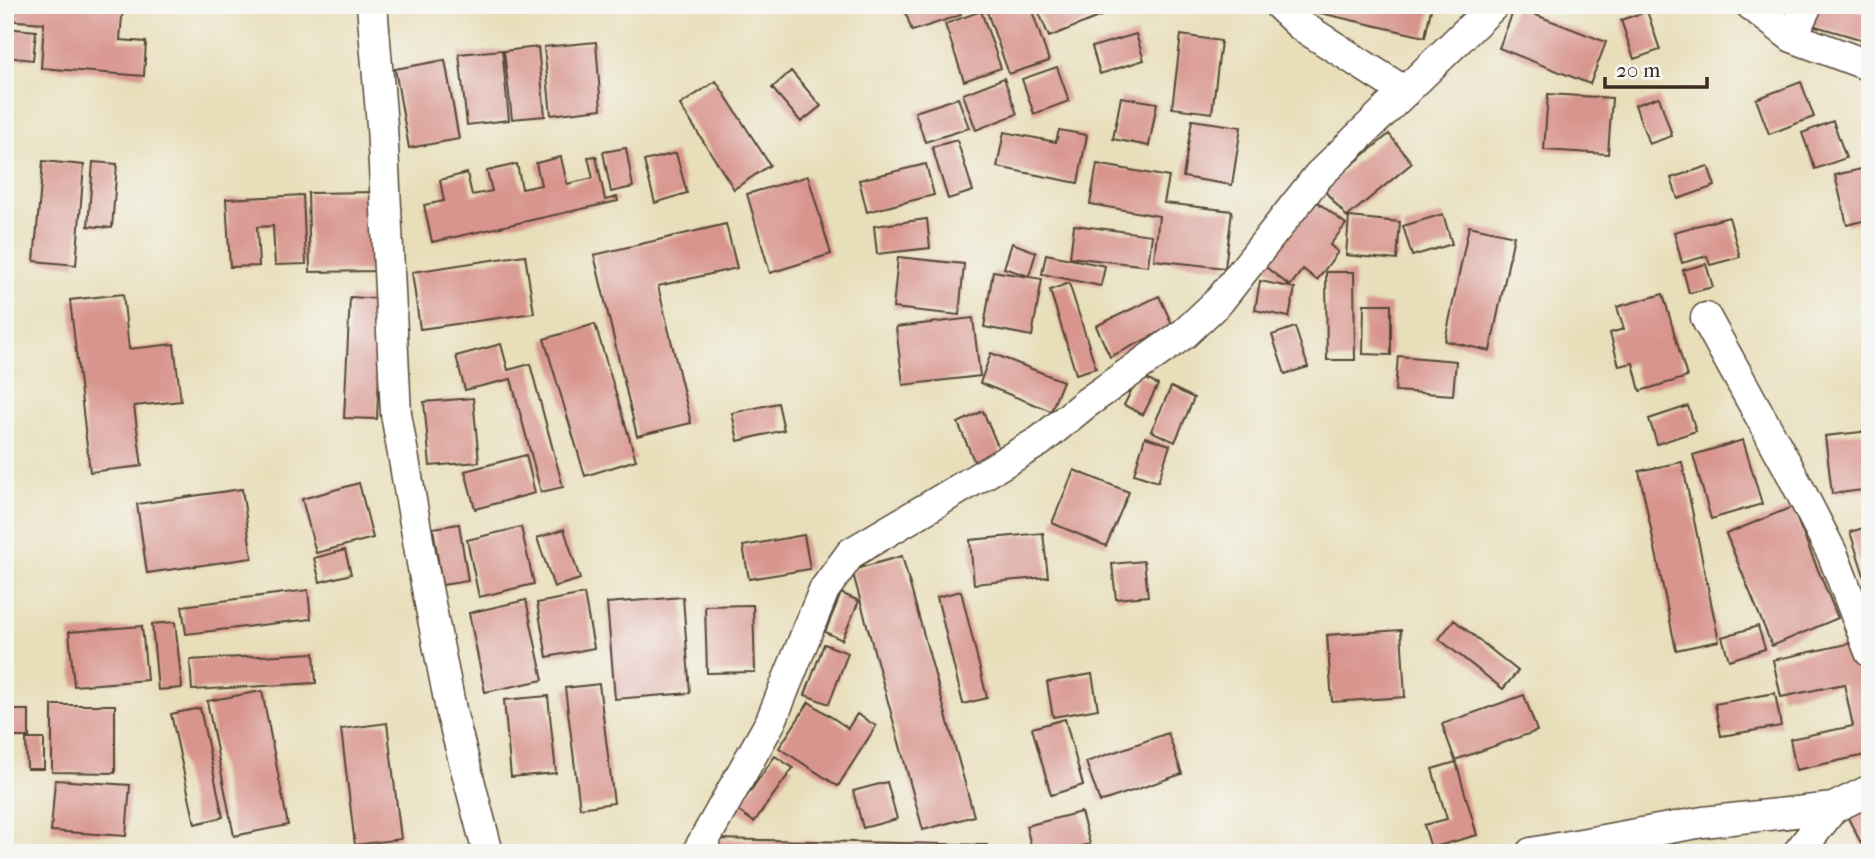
<svg xmlns="http://www.w3.org/2000/svg" width="1875" height="858" font-family="'IM FELL French Canon',serif">
  <rect width="100%" height="100%" fill="#f6f6f2"/>
  <filter id="ink" filterUnits="userSpaceOnUse"><feTurbulence type="fractalNoise" baseFrequency=".0143" numOctaves="2"/><feDisplacementMap in="SourceGraphic" scale="14" xChannelSelector="R" yChannelSelector="G"/><feConvolveMatrix kernelMatrix="1 2 1 2 8 2 1 2 1" color-interpolation-filters="sRGB"/></filter>
  <filter id="wash" filterUnits="userSpaceOnUse"><feTurbulence type="fractalNoise" baseFrequency=".00686" numOctaves="4" result="noise"/><feDisplacementMap in="SourceGraphic" scale="28" xChannelSelector="R" yChannelSelector="G"/><feGaussianBlur stdDeviation="1.57" result="paint"/><feColorMatrix in="noise" values="0 0 0 0 0 0 0 0 0 0 0 0 0 0 0 0 0 1.4 0 .05"/><feComposite in="paint" operator="in"/></filter>
  <g filter="url(#wash)">
    <rect width="100%" height="100%" fill="#e8deb9"/>
    <g id="blocks">
      <!-- building -->
      <path fill="#d8958e" d="M5,5H123L120,40L146,42L144,76L41,68L44,23L5,20Z
        M903,5H957L961,15L912,31Z
        M997,5H1030L1049,61L1009,74L986,9Z
        M1036,5H1120L1121,8L1049,37Z
        M1318,5H1432L1425,37L1316,12Z
        M1817,5H1840L1870,14V42L1812,25Z
        M1515,7L1606,42L1590,84L1499,48Z
        M981,11L1001,68L964,81L945,24Z
        M1647,11L1660,50L1634,59L1621,20Z
        M5,28L36,31L33,60L5,57Z
        M1136,34L1144,60L1100,74L1092,47Z
        M1181,35L1221,41L1212,113L1172,108Z
        M596,42L601,109L551,115L544,47Z
        M538,47L545,116L512,119L504,51Z
        M502,50L509,120L467,125L459,54Z
        M445,60L459,139L409,148L395,69Z
        M1057,67L1069,101L1034,114L1022,79Z
        M791,71L821,106L801,122L772,88Z
        M1004,78L1017,114L976,130L963,94Z
        M716,81L770,165L734,189L680,105Z
        M1801,82L1814,117L1769,134L1756,99Z
        M1548,94L1612,98L1608,154L1544,150Z
        M1121,97L1157,103L1149,146L1113,139Z
        M1659,97L1672,136L1649,144L1635,105Z
        M958,98L969,128L925,142L915,112Z
        M1192,120L1241,127L1232,185L1183,177Z
        M1833,121L1846,158L1815,169L1802,133Z
        M1059,130L1087,135L1078,183L997,167L1004,132L1056,142Z
        M1389,134L1412,163L1347,217L1323,189Z
        M957,140L973,191L948,199L932,147Z
        M626,148L633,187L611,192L603,152Z
        M676,153L687,193L655,203L644,161Z
        M596,156L605,200L617,197L618,201L432,242L424,205L444,201L440,180L467,173L472,195L492,191L487,171L517,164L522,189L541,185L536,163L561,157L567,184L593,178L588,157Z
        M43,161L84,165L76,265L34,261Z
        M93,162L117,164L112,228L88,226Z
        M926,164L934,195L867,212L859,180Z
        M1097,164L1169,177L1164,203L1232,211L1225,268L1154,260L1159,216L1090,204Z
        M1708,166L1715,186L1678,199L1671,178Z
        M1870,167V219L1847,225L1835,175Z
        M808,176L831,254L770,273L747,194Z
        M377,192L379,271L310,272L308,193Z
        M303,195L306,264L275,265L273,226L257,227L259,266L230,267L226,199Z
        M1312,198L1346,224L1330,245L1338,252L1317,280L1303,269L1290,286L1262,264Z
        M1443,214L1452,244L1412,256L1403,226Z
        M1349,217L1400,222L1397,260L1346,255Z
        M1729,217L1740,257L1710,265L1707,256L1682,263L1674,232Z
        M927,219L930,248L877,254L874,226Z
        M726,224L737,268L658,286L691,423L637,436L594,255Z
        M1074,225L1152,235L1148,266L1070,257Z
        M1469,226L1514,236L1490,351L1445,341Z
        M1012,243L1036,252L1029,276L1004,268Z
        M1046,254L1105,266L1101,286L1042,274Z
        M525,255L534,313L420,329L412,272Z
        M898,257L964,264L959,315L893,308Z
        M1706,264L1713,287L1689,293L1683,270Z
        M993,271L1042,279L1032,336L984,327Z
        M1326,272H1354L1355,360H1327Z
        M1260,281L1295,288L1289,317L1255,310Z
        M1069,283L1096,368L1076,374L1050,290Z
        M123,294L129,349L174,344L181,401L134,406L142,466L90,472L70,300Z
        M1663,294L1687,377L1640,391L1633,363L1619,366L1610,333L1624,329L1617,307Z
        M1159,296L1173,326L1110,357L1096,326Z
        M350,297L382,299L377,419L344,418Z
        M1364,304H1391V355L1363,354Z
        M973,318L980,376L903,385L896,327Z
        M595,324L636,460L585,476L544,339Z
        M1295,327L1308,367L1285,374L1272,335Z
        M501,344L508,370L530,364L563,487L541,492L511,379L465,390L456,356Z
        M991,353L1063,381L1051,411L980,383Z
        M1398,356L1456,361L1453,395L1395,391Z
        M1139,375L1158,385L1143,415L1124,405Z
        M1171,387L1194,398L1175,442L1151,431Z
        M473,398L479,462L430,466L424,402Z
        M778,403L784,430L738,441L732,413Z
        M1688,406L1696,431L1657,444L1649,419Z
        M983,411L1002,456L977,468L958,423Z
        M1870,431V489L1832,494L1825,436Z
        M1145,437L1170,445L1158,482L1134,474Z
        M1743,440L1762,504L1711,519L1693,455Z
        M526,455L535,493L475,509L465,471Z
        M1682,462L1719,641L1676,650L1639,471Z
        M1074,470L1129,492L1106,546L1052,523Z
        M359,483L373,538L316,553L302,499Z
        M242,489L252,558L147,573L137,504Z
        M1792,507L1838,618L1772,646L1726,534Z
        M459,524L468,581L442,585L433,528Z
        M1870,526V591H1869L1850,532Z
        M521,527L534,584L479,597L467,540Z
        M564,529L580,579L554,587L537,538Z
        M1043,533L1048,577L974,584L970,540Z
        M804,535L810,569L749,579L743,546Z
        M345,550L351,574L320,582L314,558Z
        M902,556L974,816L923,830L852,570Z
        M1144,561L1148,596L1116,599L1112,564Z
        M308,590L311,619L186,634L182,606Z
        M961,591L987,698L963,704L937,597Z
        M841,593L859,601L842,640L825,632Z
        M584,594L594,648L547,657L537,603Z
        M683,597L690,693L615,699L607,603Z
        M526,600L543,680L485,692L469,613Z
        M753,605L755,672L707,673L705,606Z
        M1454,620L1518,671L1503,689L1439,639Z
        M175,622L182,688L158,690L152,624Z
        M142,626L147,680L74,686L69,632Z
        M1758,626L1765,649L1729,660L1722,637Z
        M1401,630L1405,697L1332,702L1327,635Z
        M1861,641L1870,681V754L1796,770L1790,739L1853,726L1844,684L1781,697L1773,660Z
        M824,644L848,653L829,704L805,695Z
        M314,653L316,683L192,690L190,660Z
        M1092,674L1098,709L1053,717L1047,682Z
        M599,684L614,803L580,808L565,688Z
        M262,691L288,825L234,836L207,701Z
        M1775,693L1781,726L1721,736L1715,704Z
        M1524,695L1537,731L1455,760L1442,724Z
        M548,696L556,773L511,777L504,700Z
        M809,702L848,728L857,714L876,726L838,786L779,748Z
        M52,705H115V773L52,772Z
        M200,708L223,817L195,824L171,714Z
        M5,710H29V737H5Z
        M1065,719L1083,785L1051,795L1032,728Z
        M387,723L401,839L355,845L341,729Z
        M1168,733L1182,774L1100,802L1086,762Z
        M26,739H44V769H27Z
        M775,756L793,768L754,822L737,810Z
        M1456,762L1477,835L1431,848L1424,825L1447,819L1432,769Z
        M55,780L130,785L126,836L51,831Z
        M887,782L897,819L863,828L853,791Z
        M1870,804V853H1866L1847,816Z
        M1081,812L1090,844L1056,853H1033L1026,826Z
        M715,839L987,845V853H715Z"/>
    </g>
  </g>
  <g filter="url(#ink)">
    <use href="#blocks" fill-opacity="0" stroke="#554535" stroke-width="2"/>
    <g fill="none" stroke-linecap="round" stroke-linejoin="round">
      <defs>
        <path id="street" d="M372,5L382,126L396,414L422,563L452,715L488,853
          M1279,5L1300,25L1405,92
          M1751,5L1792,37L1870,66
          M1792,37L1807,5
          M1706,318L1787,465L1833,555L1870,652
          M697,853L771,721L824,590L851,553L1040,441L1085,404L1185,333L1220,300L1318,176L1494,5
          M1531,853L1703,822L1833,808L1870,790
          M1798,853L1833,808"/>
      </defs>
      <!-- street casing -->
      <use href="#street" stroke="#554535" stroke-width="33"/>
      <!-- street -->
      <use href="#street" stroke="#fff" stroke-width="30"/>
    </g>
  </g>
  <!-- margin -->
  <rect width="1875" height="858" fill="none" stroke="#f6f6f2" stroke-width="28"/>
  <!-- scale -->
  <path d="M1605 77v10h102v-10" fill="none" stroke="#3b2a1e" stroke-width="3.5"/>
  <text x="1616" y="77" font-size="21" fill="#3b2a1e" stroke="#f6f6f2" stroke-width="5" paint-order="stroke">20 m</text>
</svg>
